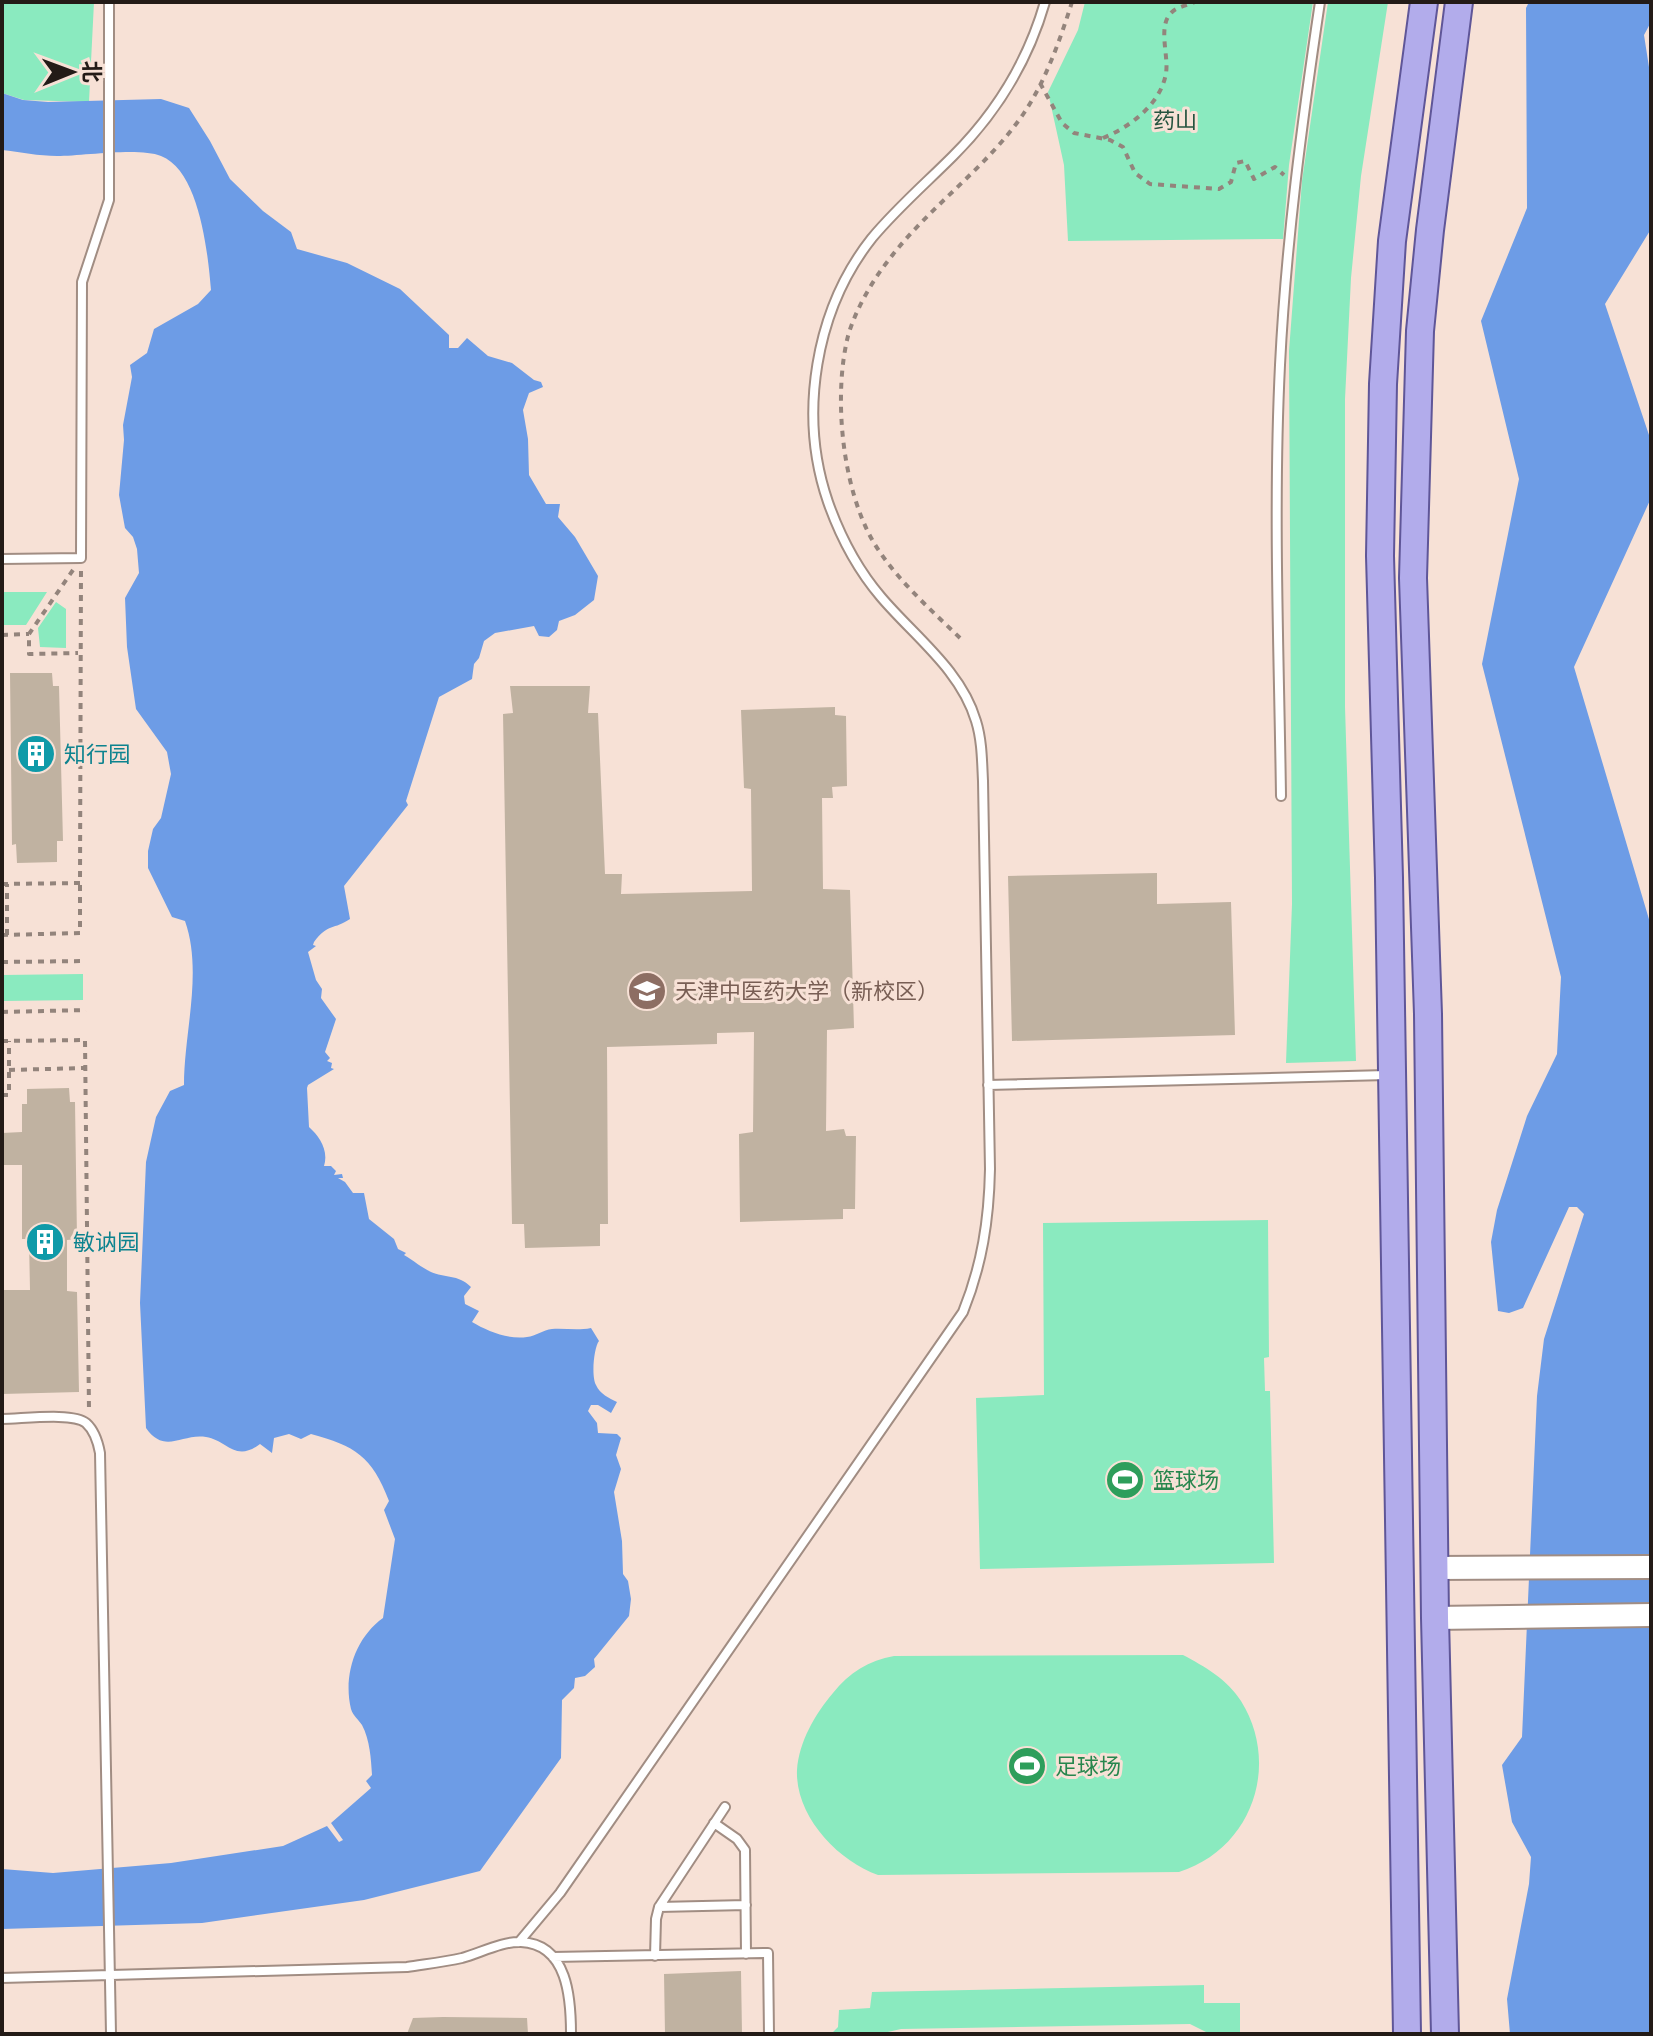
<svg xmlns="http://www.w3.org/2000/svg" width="1653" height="2036" font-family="Raleway,'Noto Sans SC',sans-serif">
  <rect width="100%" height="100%" fill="#f7e1d6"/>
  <!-- green -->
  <path fill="#8aeabf" d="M2,2H94L89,102L24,100L2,93Z
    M1085,2H1313L1289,165L1283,239L1068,241L1064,165L1048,92L1078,30Z
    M1328,2H1388L1361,176L1351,278L1345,399V707L1356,1061L1286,1063L1292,904L1289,351L1302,181Z
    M2,592H47L26,625H2Z
    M56,602L66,609V648L40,647L38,628Z
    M83,974V1000L2,1001V975Z
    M1268,1220L1269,1357L1264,1358L1265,1391H1270L1274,1563L980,1569L976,1398L1044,1395L1043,1223Z
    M1183,1655C1204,1666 1228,1680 1241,1701C1281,1765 1252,1849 1179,1872L878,1875C838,1861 795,1816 797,1770C799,1742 815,1714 833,1693C849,1673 869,1660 894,1656Z
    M1204,1985V2003H1240V2032L1243,2034H1210L1190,2024L901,2029L879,2034H831L838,2027L839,2010L870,2008L872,1992Z"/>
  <!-- water -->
  <path fill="#6d9ce6" d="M1529,2H1651V22L1644,35L1651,80V229L1605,304L1651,441V498L1574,667L1651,926V2034H1510L1507,1999L1529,1884L1531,1857L1512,1822L1502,1765L1522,1737L1537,1396L1544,1339L1584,1214L1577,1207H1569L1523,1308L1509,1313L1498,1311L1491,1242L1497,1210L1527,1116L1557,1054L1561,977L1482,664L1519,479L1481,321L1527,208L1526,8Z
    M2,93L23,100L48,102L161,99L189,108L210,141L230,179L263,211L291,232L297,249L347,263L400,289L449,335V348H458L467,338L488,356L512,363L534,380L541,382L543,387L529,393L523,410L528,439L529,475L546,504H560L558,517L575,537L598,576L594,600L575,615L559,621L557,630L549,637L539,636L534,626L495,633L484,641L479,658L474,664L472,679L439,697L406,801L408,805L344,886L350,919C334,930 328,923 314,942L313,945L316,946L308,952L316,980L322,989L321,998L336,1019L325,1052L330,1058L327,1061L332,1063L331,1068L334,1069L308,1085L307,1088L309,1127C319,1136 329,1150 324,1166H331L336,1171L334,1175L342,1174L343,1178H338L345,1182L353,1193H364L369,1219L394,1239L398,1249L406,1253L404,1255C413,1260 422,1268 431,1272C444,1278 458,1274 471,1287L464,1296L465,1304L479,1311L472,1322C487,1331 509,1340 527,1337C536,1336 543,1330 552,1329C565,1328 577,1331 591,1328L599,1341C594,1347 591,1376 596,1385C600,1394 609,1398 617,1402L611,1413L598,1405H591L588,1411L597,1423L598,1433L617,1434L621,1438L616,1455L621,1469L614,1492L622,1541L623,1574L628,1581L631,1599L629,1616L594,1659L595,1667L585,1676L575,1678L574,1688L562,1700L561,1758L480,1871L364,1900L202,1923L2,1929V1869L53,1873L171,1863L283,1846L327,1826L339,1842L343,1840L331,1823L371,1788L366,1781L372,1775C371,1759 370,1740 362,1725C359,1720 353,1716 351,1709C343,1676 355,1638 383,1618L395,1539L384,1510L389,1501C372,1456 355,1446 311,1434L301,1439L289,1434L274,1438L272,1453L260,1444C235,1463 227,1440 206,1437C182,1433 165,1455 146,1428L140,1303L146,1162L156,1117L170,1091L184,1085C184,1032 203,972 185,921L172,917L148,868V851L153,829L161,818L171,774L167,752L136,709L127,647L125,598L139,573L137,549L133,537L125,528L119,495L124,440L123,425L132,377L130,365L147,353L154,329L198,304L211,290C208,255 200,171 161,156C139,147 83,156 57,156C39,156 20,152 2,150Z"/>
  <!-- building -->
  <path fill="#c0b2a1" d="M10,673H52L53,686H59L63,841H57V862L17,863L16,844L12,845Z
    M510,686H590L588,713H598L605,874H622L621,894L752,891L751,789L744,788L741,710L835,707V715L846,716L847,786L832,787L833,798H822L823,889L850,890L854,1028L827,1030L826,1131L844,1129L846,1136H856L855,1209H843V1219L740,1222L739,1134L753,1132L754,1032L717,1033V1044L607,1047L608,1224H600V1246L525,1248L524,1224H512L503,714L513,713Z
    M1157,873V904L1231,902L1235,1035L1012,1041L1008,876Z
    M69,1088L70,1102H75L77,1239L67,1240V1291L77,1292L79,1392L2,1394V1290H30L29,1239H22V1165H2V1133L22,1132V1104H27V1089Z
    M741,1971L742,2034H665L664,1974Z
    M443,2017L527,2018L528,2034H407L413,2018Z"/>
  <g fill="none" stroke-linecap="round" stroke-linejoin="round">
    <defs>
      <path id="lane" d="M2,559L81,558L82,282L109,200V2
        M1281,796C1279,652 1273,509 1280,365C1286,243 1302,122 1320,2
        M988,1085L1387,1075
        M2,1419C22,1419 73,1412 86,1423C95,1431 98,1442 100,1453L111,2034
        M714,1823L737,1839L745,1850L746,1954
        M659,1907L746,1905
        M519,1942L560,1893L963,1312C982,1265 989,1220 990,1169L983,781C982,761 982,740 976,721C961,670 914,636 881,597C858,570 840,536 828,502C798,415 815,310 872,238C897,208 925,184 953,156C996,113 1028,61 1045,2
        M655,1956L656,1919L659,1907L725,1807
        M553,1957L768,1953L769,2034
        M2,1978L407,1967C426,1964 444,1962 462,1958C480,1953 503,1941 521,1942C568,1944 571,1999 571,2034"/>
      <path id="secondary" d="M1435,1568L1651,1567
        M1435,1618L1651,1615"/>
      <path id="primary" d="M1407,2034L1389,878L1380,556L1383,384L1392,241L1424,2
        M1445,2034L1435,1618L1428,1014L1413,578L1420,331L1430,230L1459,2"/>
    </defs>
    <!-- lane casing -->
    <use href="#lane" stroke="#a18d83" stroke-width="12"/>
    <!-- secondary casing -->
    <use href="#secondary" stroke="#a18d83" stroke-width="26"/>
    <!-- primary casing -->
    <use href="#primary" stroke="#5f5698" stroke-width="30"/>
    <!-- path -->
    <path stroke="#93847c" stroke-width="4" stroke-dasharray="6 6" stroke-linecap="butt" d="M1040,83L1062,123L1074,133L1110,140L1123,147L1135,173L1150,184L1219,189L1231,182L1236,163L1245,161L1254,179L1275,167L1284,175
      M1103,138C1130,127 1161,104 1166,73C1169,56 1157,25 1172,12C1177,7 1188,5 1195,2
      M73,570L29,634V654L78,653
      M2,635L29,634
      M960,638C930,609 896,579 874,543C842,489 833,396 848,336C855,311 872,281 888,261C928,207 986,169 1024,113C1046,80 1060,40 1072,2
      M2,884L80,883L81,568
      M2,935L80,933V883
      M7,935V884
      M2,962L85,961
      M2,1012L86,1010
      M2,1041L85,1040L89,1411
      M9,1070L85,1068
      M2,1095H9V1041"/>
    <!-- lane -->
    <use href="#lane" stroke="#fff" stroke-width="8"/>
    <!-- secondary -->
    <use href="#secondary" stroke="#fff" stroke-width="22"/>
    <!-- primary -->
    <use href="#primary" stroke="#b2aceb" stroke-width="26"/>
  </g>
  <!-- icons -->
  <defs>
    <symbol id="building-disc" viewBox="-11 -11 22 22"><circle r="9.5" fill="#0f9aa8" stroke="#f7e1d6"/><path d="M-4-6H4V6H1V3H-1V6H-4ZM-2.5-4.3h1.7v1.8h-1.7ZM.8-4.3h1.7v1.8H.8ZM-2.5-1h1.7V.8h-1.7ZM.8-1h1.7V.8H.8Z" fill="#fff"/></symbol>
    <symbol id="university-disc" viewBox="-11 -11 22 22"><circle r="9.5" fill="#8d6e63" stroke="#f7e1d6"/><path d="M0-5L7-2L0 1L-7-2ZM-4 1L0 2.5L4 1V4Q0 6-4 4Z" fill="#fff"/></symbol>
    <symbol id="stadium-disc" viewBox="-11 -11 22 22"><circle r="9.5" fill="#2e9e5b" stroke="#f7e1d6"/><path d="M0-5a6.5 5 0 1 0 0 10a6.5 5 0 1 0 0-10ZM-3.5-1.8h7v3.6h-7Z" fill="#fff"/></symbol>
  </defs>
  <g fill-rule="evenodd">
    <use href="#building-disc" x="14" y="732" width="44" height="44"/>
    <use href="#university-disc" x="625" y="969" width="44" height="44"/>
    <use href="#building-disc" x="23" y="1220" width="44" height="44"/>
    <use href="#stadium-disc" x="1103" y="1458" width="44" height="44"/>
    <use href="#stadium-disc" x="1005" y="1744" width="44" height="44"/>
  </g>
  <g text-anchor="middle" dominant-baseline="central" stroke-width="6" stroke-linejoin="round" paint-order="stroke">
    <!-- park labels -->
    <g font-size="22" fill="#25533f" stroke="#f7e1d6">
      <text x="1175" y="120">药山</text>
    </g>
    <!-- culture labels -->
    <g font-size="22" fill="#0d838f" stroke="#f7e1d6" text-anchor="start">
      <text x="64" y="754">知行园</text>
      <text x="73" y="1242">敏讷园</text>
    </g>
    <!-- education labels -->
    <g font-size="22" fill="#785e54" stroke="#f7e1d6" text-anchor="start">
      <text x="675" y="991">天津中医药大学（新校区）</text>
    </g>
    <!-- leisure labels -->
    <g font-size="22" fill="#27864d" stroke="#f7e1d6" text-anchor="start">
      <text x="1153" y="1480">篮球场</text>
      <text x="1055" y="1766">足球场</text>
    </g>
  </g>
  <!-- border -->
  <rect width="1653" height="2036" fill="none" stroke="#231b17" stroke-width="8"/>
  <!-- north arrow -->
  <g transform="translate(72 72) rotate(89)" stroke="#f7e1d6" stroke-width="6" paint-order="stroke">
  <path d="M0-6L14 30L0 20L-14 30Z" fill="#231b17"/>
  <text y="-12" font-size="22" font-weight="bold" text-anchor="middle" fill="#231b17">北</text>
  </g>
</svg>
